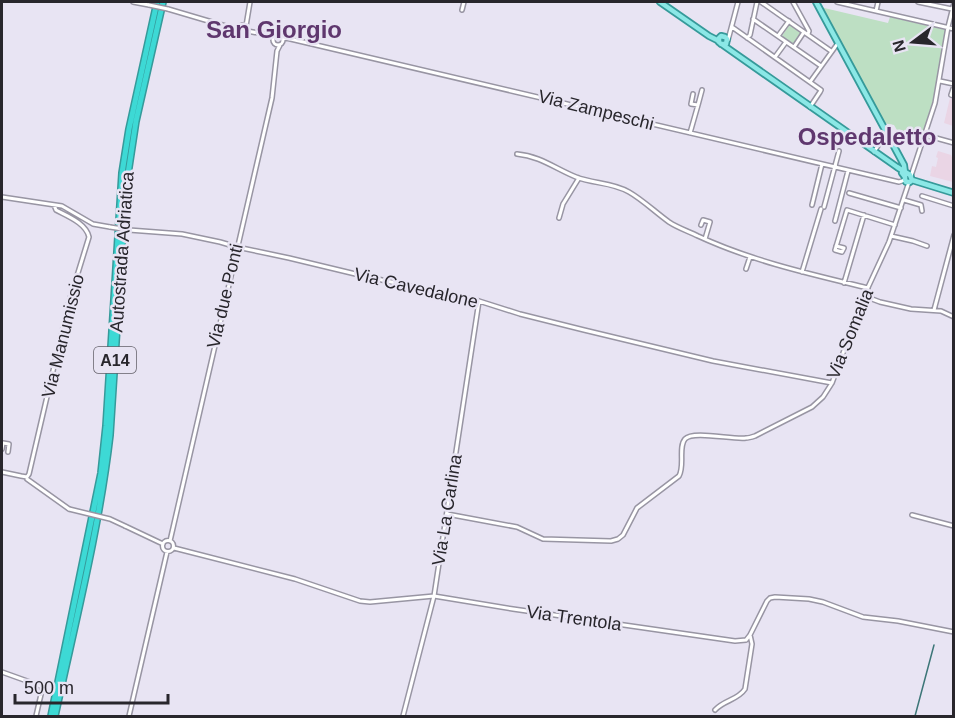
<svg xmlns="http://www.w3.org/2000/svg" width="955" height="718" font-family="Helvetica,sans-serif">
  <rect width="100%" height="100%" fill="#e8e4f3"/>
  <!-- education -->
  <path fill="#ead5e5" d="M950,98L953,99V126L944,123Z
    M938,151L951,155L953,160V182L930,176L932,166L936,167L938,158L936,157Z"/>
  <!-- green -->
  <path fill="#bddfc3" d="M820,7L888,23L890,17L946,30L933,100L920,143L901,137L894,125L883,123Z
    M790,24L803,33L794,44L782,36Z"/>
  <g fill="none" stroke-linecap="round" stroke-linejoin="round">
    <!-- stream -->
    <path stroke="#3d7678" stroke-width="1.5" d="M915,716L934,645"/>
    <defs>
      <path id="minor" d="M133,2L149,5
        M761,2L831,51
        M793,2L809,31L808,34
        M837,2L954,29
        M918,2L952,9
        M168,9L239,30
        M462,10L464,2
        M876,11L878,2
        M753,19L821,66
        M239 29a4 4 0 1 1 8 0a4 4 0 1 1-8 0Z
        M246,26L250,2
        M732,27L821,90L820,92L810,107
        M247,31L275,36
        M273 40a5 5 0 1 1 10 0a5 5 0 1 1-10 0Z
        M778,36L789,21
        M282,37L899,182L905,180
        M747,38L750,35L757,2
        M728,40L738,2
        M794,47L804,32
        M775,57L786,42
        M940,81L954,84
        M810,82L838,43
        M954,86L951,95L954,96
        M693,94L691,104L698,105L702,90
        M690,133L698,105
        M925,135L954,143
        M874,152L886,133
        M517,154C540,156 556,169 576,177C594,184 612,182 629,192C643,200 655,212 669,222C678,228 688,231 698,236C752,261 810,274 868,288
        M911,176L935,103L948,27L954,3
        M849,193L901,208
        M922,196L954,206
        M2,197L62,206L93,224L110,227
        M904,200L921,205L922,211
        M812,205L822,164
        M824,207L839,151
        M559,218L563,204L579,178
        M835,221L848,171
        M701,225L703,220L710,222L705,239
        M129,230L182,234L220,242L237,247L289,258L368,277L479,301L520,314L584,330L713,361L832,383
        M891,236L913,241L927,246
        M836,246L844,248L842,252L835,250L847,210L895,225
        M746,269L750,257
        M802,272L821,209
        M844,283L864,215
        M864,296L880,302L911,309L941,311L954,317
        M934,310L954,235
        M2,449L3,443L9,444L8,452
        M2,472L21,476
        M21,476L27,477L29,474L69,302L89,237C86,223 67,216 56,210L54,205
        M27,479L69,509
        M447,514L517,527L543,539L611,541L618,539L623,535L637,508L679,476C685,466 678,447 685,439C693,430 733,440 746,438C749,438 752,437 755,436L812,407L823,397L832,383L864,296L889,242L909,182
        M912,515L954,526
        M125,526L163,544
        M162.5 546a5.5 5.5 0 1 1 11 0a5.5 5.5 0 1 1-11 0Z
        M170,541L272,98L277,51L280,45
        M174,548L295,579L360,601L370,602L434,596L513,609L735,641L746,640L750,635L767,601L770,598L775,597L809,599L823,602L863,617L898,621L954,632
        M2,672L41,686L42,690L36,716
        M715,710C724,700 738,700 745,689L752,644L750,635
        M129,716L167,552
        M403,716L434,596L479,301"/>
      <path id="major" d="M660,2L709,36L717,40L721,44H726L727,39L725,37L721,36L719,38V42
        M816,2L904,165L905,173
        M723,45L897,167L910,175L912,180
        M902,173L905,177V179L906,182H910L912,180L954,193"/>
      <path id="highway" d="M51,716L101,473L106,426L122,173L129,129L157,2
        M55,716C75,623 99,530 110,435L126,187L136,121L163,2"/>
    </defs>
    <!-- minor casing -->
    <use href="#minor" stroke="#9895a3" stroke-width="6"/>
    <!-- major casing -->
    <use href="#major" stroke="#369a9a" stroke-width="8"/>
    <!-- highway casing -->
    <use href="#highway" stroke="#369a9a" stroke-width="8"/>
    <!-- minor -->
    <use href="#minor" stroke="#fff" stroke-width="3"/>
    <!-- major -->
    <use href="#major" stroke="#8be8e6" stroke-width="4.5"/>
    <!-- highway -->
    <use href="#highway" stroke="#3dd9d5" stroke-width="5"/>
    <defs>
      <path id="minor-bridge" d="M149,5L168,9
        M110,227L129,230
        M69,509L110,519L125,526"/>
    </defs>
    <!-- minor-bridge casing -->
    <use href="#minor-bridge" stroke="#9895a3" stroke-width="6" stroke-linecap="butt"/>
    <!-- minor-bridge -->
    <use href="#minor-bridge" stroke="#fff" stroke-width="3"/>
  </g>
  <g text-anchor="middle" dominant-baseline="central" stroke-width="5" stroke-linejoin="round" paint-order="stroke">
    <!-- shield labels -->
    <rect fill="#e8e4f3" stroke="#625f68" stroke-width="1.5" x="94" y="347" width="42" height="26" rx="4.5"/>
    <g font-size="16" font-weight="bold" fill="#28262c">
      <text x="115" y="360">A14</text>
    </g>
    <!-- street labels -->
    <g font-size="18" fill="#28262c" stroke="#e8e4f3">
      <text transform="translate(596 110) rotate(14)">Via Zampeschi</text>
      <text transform="translate(122 252) rotate(-86)">Autostrada Adriatica</text>
      <text transform="translate(416 288) rotate(13)">Via Cavedalone</text>
      <text transform="translate(225 296) rotate(-77)">Via due Ponti</text>
      <text transform="translate(850 334) rotate(-68)">Via Somalia</text>
      <text transform="translate(63 336) rotate(-76)">Via Manumissio</text>
      <text transform="translate(447 510) rotate(-81)">Via La Carlina</text>
      <text transform="translate(574 618) rotate(8)">Via Trentola</text>
    </g>
    <!-- district labels -->
    <g font-size="24" font-weight="bold" fill="#5f376e" stroke="#e8e4f3">
      <text x="274" y="29">San Giorgio</text>
      <text x="867" y="136">Ospedaletto</text>
    </g>
  </g>
  <!-- border -->
  <rect width="955" height="718" fill="none" stroke="#28262c" stroke-width="6"/>
  <!-- north arrow -->
  <g transform="translate(913 42) rotate(254)" stroke="#e8e4f3" stroke-width="4.5" paint-order="stroke">
  <path d="M0-4.5L10 22L0 15L-10 22Z" fill="#28262c"/>
  <text y="-9" font-size="16" font-weight="bold" text-anchor="middle" fill="#28262c">N</text>
  </g>
  <!-- scale -->
  <path d="M15 694v9h153v-9" fill="none" stroke="#28262c" stroke-width="3"/>
  <text x="24" y="694" font-size="18" fill="#28262c" stroke="#e8e4f3" stroke-width="4.5" paint-order="stroke">500 m</text>
</svg>
